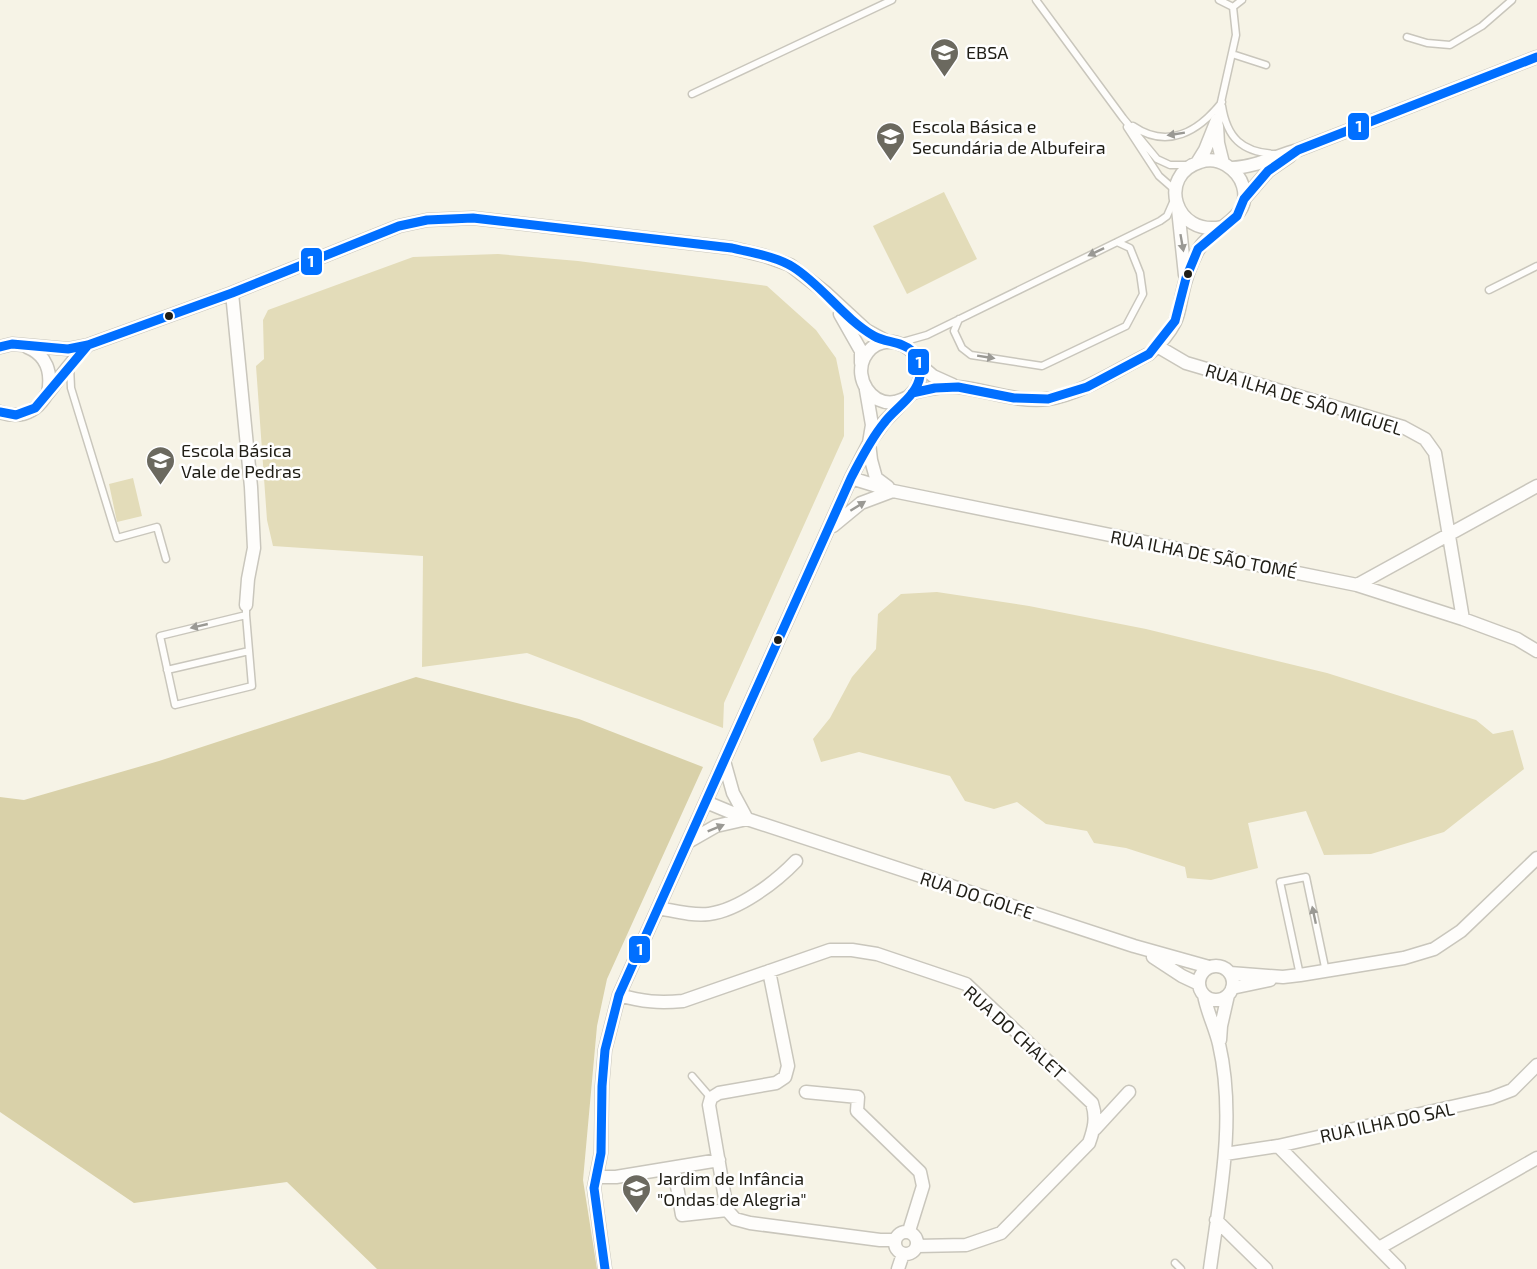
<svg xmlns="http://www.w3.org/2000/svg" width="1537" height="1269" font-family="'Exo 2',sans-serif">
  <rect width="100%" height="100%" fill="#f6f3e6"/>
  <!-- green -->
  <path fill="#e3dcb9" d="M944,192L977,259L907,294L873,226Z
    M498,254L578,261L767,286L816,330L836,358L844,397V436L724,703L723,728L527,653L422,667L423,556L273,546L267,520L256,366L264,359L263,320L268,310L413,257Z
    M133,478L142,516L117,522L109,484Z
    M937,592L1029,606L1146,629L1327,673L1476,720L1493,734L1513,730L1524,769L1444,832L1371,854L1324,855L1306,811L1248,823L1258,868L1211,880L1187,878L1185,867L1126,848L1094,843L1087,831L1046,824L1017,802L994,809L965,801L950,776L859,752L821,762L813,739L830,718L852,677L876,649L878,614L901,594Z"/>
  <!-- forest -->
  <path fill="#d9d1a9" d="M416,677L579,719L703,767L607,979L597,1026L583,1180L597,1269H377L287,1182L134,1203L0,1112V797L24,800L159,761Z"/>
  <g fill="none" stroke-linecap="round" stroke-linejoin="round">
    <defs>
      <path id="lane" d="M1036,0L1123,118L1157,159L1170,165H1189
        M1219,0L1233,7
        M1233,7L1242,0
        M1407,37L1427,43L1450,45L1482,26L1512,0
        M1232,54L1266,65
        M692,94L892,0
        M1222,106C1227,138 1242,152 1274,154
        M1217,120L1236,35L1233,7
        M1133,126C1168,150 1199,131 1222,102
        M1127,127L1159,176L1175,190
        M1489,290L1537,266
        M959,319L954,331L962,348L971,355L1042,366L1126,326L1143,294L1140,273L1130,248L1117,242
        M899,343L927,335L1160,221L1167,216L1174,200
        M70,366L71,388L117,538L157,527L166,559
        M246,605V615L160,636L175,705L252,686L246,615
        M167,670L249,651
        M1300,975L1280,882L1306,877L1326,972
        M692,1076L711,1098
        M1175,1263L1181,1269"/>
      <path id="street" d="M1217,126L1218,143L1223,163
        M1197,163L1205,150L1217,120
        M1232,168C1255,167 1276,156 1298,150L1537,57
        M1244,199L1268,171L1290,156
        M1178,209L1185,275
        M232,293L251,487L254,548L248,579L246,605
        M840,314L861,351V363
        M1157,346L1186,363L1403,427L1425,439L1435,453L1463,619
        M0,347L12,344L68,349L88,345L232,293L399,226L427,220L473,218L732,248L765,256L790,265L826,293L866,330L888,342
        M27,347C47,355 52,373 48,393
        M920,365L933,376L953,385
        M866,390L872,425L869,443L871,460L876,478L888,487
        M912,393C927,389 942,386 958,387C987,390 1018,403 1048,399C1082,394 1118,369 1149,354C1159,345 1169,334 1175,322C1179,314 1180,304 1182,295C1185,280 1190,266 1197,252C1209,227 1253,221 1243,186C1240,176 1234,170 1226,165C1218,160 1209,159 1200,162C1157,175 1174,237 1222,227
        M0,412C11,416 22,416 32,410C40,406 43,399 48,393C61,376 73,359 88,345
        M851,478L893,491L1357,585L1463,619L1517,639L1537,651
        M833,526L861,503L893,491
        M1357,585L1537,486
        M706,802L747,819L1134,946L1209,967
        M688,842L716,826L747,819L733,793L724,761
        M658,908C675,911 692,916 709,914C739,910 776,882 796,861
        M1153,957L1182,976L1199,984
        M1199 983a17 17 0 1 1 34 0a17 17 0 1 1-34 0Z
        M769,971L788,1066L785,1077L776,1083L719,1093L711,1098L709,1105L727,1210L735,1219L750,1223L880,1240H894
        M1230,973L1283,977L1300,975L1404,958L1434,949L1461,931L1537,858
        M1232,988L1270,980
        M619,995C643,1002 659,1003 683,1001L830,950H852L877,954L966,984L1092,1103C1097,1118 1094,1129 1089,1143L1001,1233L966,1245L917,1246
        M1204,995C1207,1012 1215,1027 1219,1044C1236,1118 1220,1195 1210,1269
        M1220,1040L1221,1026L1228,995
        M806,1092L858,1097L857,1111L920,1172L923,1186L909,1231
        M1095,1129L1129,1092
        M1278,1146L1399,1269
        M1225,1154L1278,1146L1491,1098L1512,1090L1537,1065
        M674,1169L682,1215L727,1210
        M598,1177H616L719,1160
        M1216,1220L1266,1269
        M895 1243a11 11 0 1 1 22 0a11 11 0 1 1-22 0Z
        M1379,1248L1537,1158
        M605,1269L594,1188L601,1153L602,1086L605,1050L619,995L851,478L869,443L885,421L916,389C936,350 881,323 864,358C854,378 871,406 895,402C899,401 904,399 908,397
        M898,1269L903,1254"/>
    </defs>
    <!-- lane casing -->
    <use href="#lane" stroke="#c9c6bc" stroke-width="9"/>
    <!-- street casing -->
    <use href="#street" stroke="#c9c6bc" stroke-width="15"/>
    <!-- lane -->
    <use href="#lane" stroke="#fefdfb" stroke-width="6"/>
    <!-- street -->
    <use href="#street" stroke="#fefdfb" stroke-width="12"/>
    <defs>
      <path id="bus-1" d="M0,347L12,344L68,349L88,345L232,293L399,226L427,220L473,218L732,248C752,253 775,256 793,267C823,286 843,318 874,336C886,343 902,341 912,351C919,358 921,367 920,376C917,396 895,408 884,423C870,440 861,459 851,478L619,995L605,1050L602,1086L601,1153L594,1188L605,1269
        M912,393L935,388L958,387L1014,398L1048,399L1087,387L1149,354L1175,321L1186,278L1198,249L1237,216L1244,199L1268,171L1298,150L1537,57
        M0,412L16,415L35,408L88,345"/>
    </defs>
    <!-- bus-1 casing -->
    <use href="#bus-1" stroke="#fff" stroke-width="14"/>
    <!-- bus-1 -->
    <use href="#bus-1" stroke="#006fff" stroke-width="9"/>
  </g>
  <!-- one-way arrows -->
  <defs><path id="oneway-solid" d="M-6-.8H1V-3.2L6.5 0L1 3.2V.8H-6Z" transform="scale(1.5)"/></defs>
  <g fill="#9a9994">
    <use href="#oneway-solid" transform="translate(1176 134) rotate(171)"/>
    <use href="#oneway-solid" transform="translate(1182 243) rotate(80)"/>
    <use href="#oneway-solid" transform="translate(1096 252) rotate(154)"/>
    <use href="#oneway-solid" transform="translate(986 357) rotate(9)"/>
    <use href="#oneway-solid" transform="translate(858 506) rotate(-32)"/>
    <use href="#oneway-solid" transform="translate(199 626) rotate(167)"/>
    <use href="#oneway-solid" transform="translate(716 828) rotate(-22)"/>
    <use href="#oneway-solid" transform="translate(1314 915) rotate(-102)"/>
  </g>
  <!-- icons -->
  <defs>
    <symbol id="school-pin" viewBox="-11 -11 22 30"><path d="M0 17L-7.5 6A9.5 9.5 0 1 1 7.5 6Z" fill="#6b695f" stroke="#fff"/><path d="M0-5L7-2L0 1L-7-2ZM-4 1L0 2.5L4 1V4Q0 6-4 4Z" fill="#fff"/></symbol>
  </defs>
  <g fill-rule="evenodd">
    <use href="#school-pin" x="928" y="36" width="33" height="45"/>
    <use href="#school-pin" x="874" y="120" width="33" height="45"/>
    <use href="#school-pin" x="144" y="444" width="33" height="45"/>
    <use href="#school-pin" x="620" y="1172" width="33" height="45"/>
  </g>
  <!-- markers -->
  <g fill="#201e16" stroke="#fff" stroke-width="2">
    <circle cx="1188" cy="274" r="5"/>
    <circle cx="169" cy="316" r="5"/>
    <circle cx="778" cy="640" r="5"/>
  </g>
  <g text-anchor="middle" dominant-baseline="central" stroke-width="5" stroke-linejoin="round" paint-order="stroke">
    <!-- poi labels -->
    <g font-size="18" fill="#201e16" stroke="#fff" text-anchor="start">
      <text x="966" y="52">EBSA</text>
      <text x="912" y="126">Escola Básica e<tspan x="912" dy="21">Secundária de Albufeira</tspan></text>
      <text x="181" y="450">Escola Básica<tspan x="181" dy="21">Vale de Pedras</tspan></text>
      <text x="657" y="1178">Jardim de Infância<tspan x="657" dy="21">"Ondas de Alegria"</tspan></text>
    </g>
    <!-- street labels -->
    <g font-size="18" fill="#201e16" stroke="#fff">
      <text transform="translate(1304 399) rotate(17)">RUA ILHA DE SÃO MIGUEL</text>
      <text transform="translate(1204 554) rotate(11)">RUA ILHA DE SÃO TOMÉ</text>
      <text transform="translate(977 895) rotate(18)">RUA DO GOLFE</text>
      <text transform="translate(1015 1032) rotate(42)">RUA DO CHALET</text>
      <text transform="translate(1387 1122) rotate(-12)">RUA ILHA DO SAL</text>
    </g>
  </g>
  <g stroke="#fff" stroke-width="2">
    <rect x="1347" y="112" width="23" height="29" rx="6" fill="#006fff"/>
    <rect x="300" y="247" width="23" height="29" rx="6" fill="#006fff"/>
    <rect x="907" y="348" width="23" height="28" rx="6" fill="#006fff"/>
    <rect x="628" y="935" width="23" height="29" rx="6" fill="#006fff"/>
  </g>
  <g font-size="16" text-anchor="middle" font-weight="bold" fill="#fff">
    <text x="1359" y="132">1</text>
    <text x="311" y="267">1</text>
    <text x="919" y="368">1</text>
    <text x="640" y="955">1</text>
  </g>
</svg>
